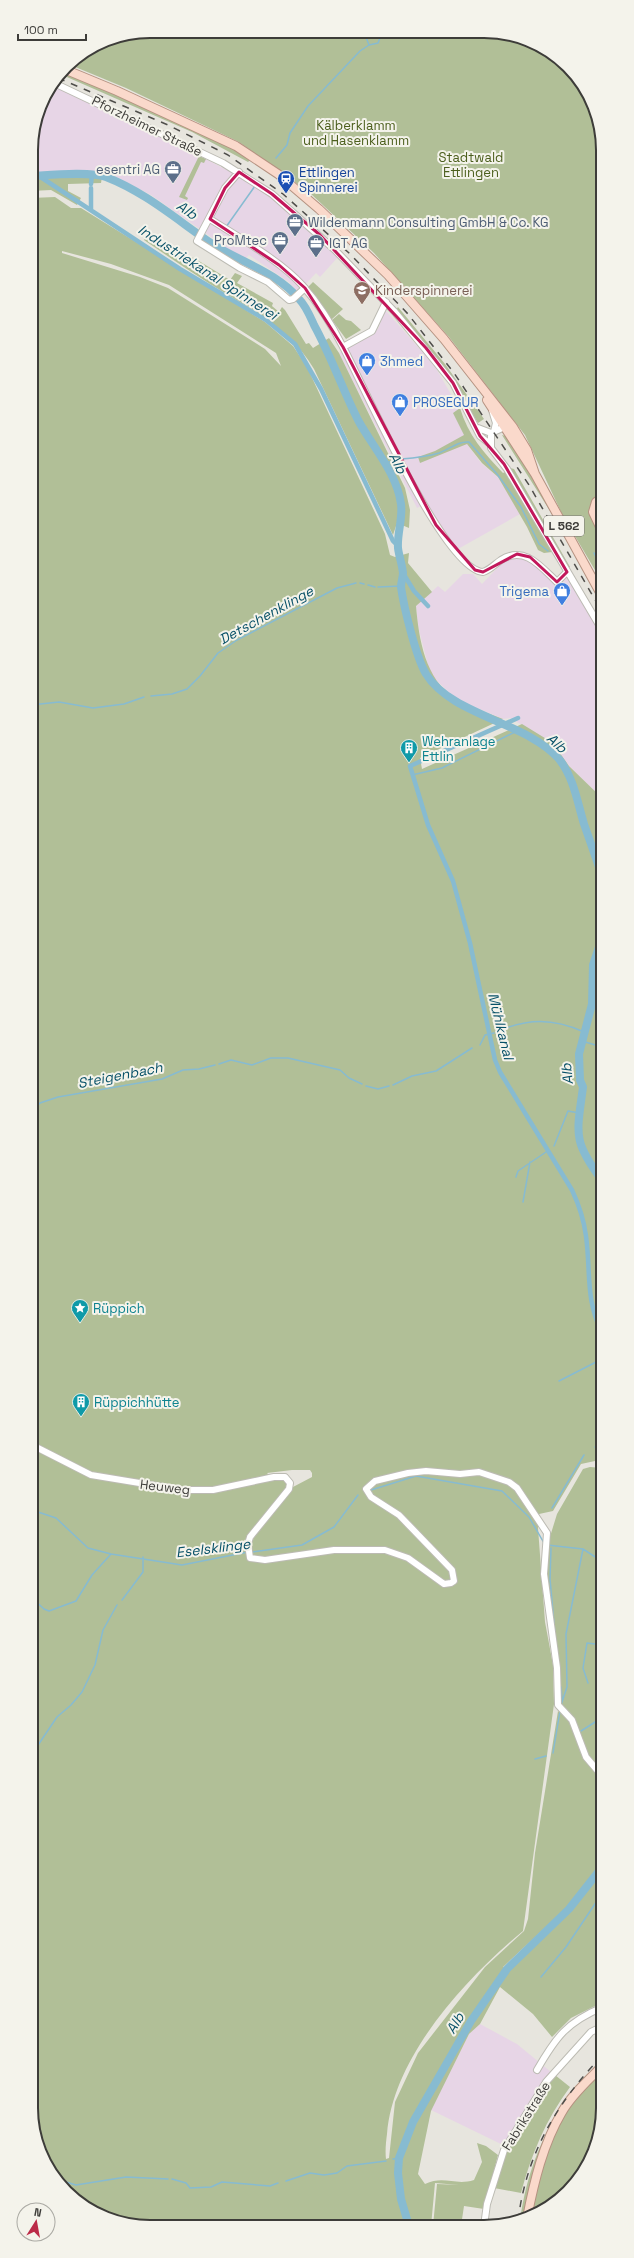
<svg xmlns="http://www.w3.org/2000/svg" width="634" height="2258" font-family="'Space Grotesk',sans-serif">
  <rect width="100%" height="100%" fill="#e7e5de"/>
  <!-- commercial -->
  <path fill="#e7d5e6" d="M53,85L155,133L256,185L338,257L320,277L316,273L298,292L289,282L249,255L244,260L151,195L114,176L104,172H94L31,173V142L40,104Z
    M385,310L434,365L459,408L466,430L467,444L481,463L498,477L520,514L458,549L440,528L427,503L417,508L339,353L378,329Z
    M517,558L529,560L557,586L568,578L599,625L602,635V798L569,766L553,743L510,718L503,719L456,699L435,679L429,669L418,626L416,606L438,586L445,592L463,574H473L482,584L504,561Z
    M480,2024L517,2044L551,2072L505,2146L431,2110L469,2034Z"/>
  <!-- green -->
  <path fill="#b1bf97" fill-rule="evenodd" d="M150,31L508,33L544,47L573,71L591,97L602,134V532L599,534L602,539V582L562,514L525,435L449,337L374,253L310,193L239,142L126,88L68,64L104,40Z
    M62,71L223,144L251,159L248,162L192,132L60,74Z
    M199,156L206,159L204,163L201,162L185,196L188,198L187,200L179,197Z
    M102,177L101,183L68,184V191L81,198L77,205L51,190L31,191V178Z
    M55,197L71,208H81L265,322L293,346L307,367L385,534L390,555L395,557L409,553L408,563L432,592L416,606C419,640 425,678 455,699C469,708 488,713 503,719L420,758L422,769L522,724L553,743L569,766L602,798V1461H595L581,1464L553,1511L539,1514L538,1528L545,1622L553,1665L554,1704L523,1931C465,1979 393,2057 387,2134C386,2142 385,2151 386,2159L389,2158L395,2102L418,2053L485,1967L524,1931L528,1919L535,1853L558,1711C581,1725 577,1760 603,1779V2002L571,2018L552,2037L533,2014L500,1987L480,2024L469,2034L431,2111L418,2174L425,2184C444,2175 455,2186 474,2180L482,2162L477,2143L486,2146L498,2155L484,2209L464,2206L461,2226H433L437,2184L459,2185L435,2183L431,2226L126,2225L91,2211L66,2192L43,2161L32,2124L31,198ZM62,251L111,264L169,285L276,353L281,366L265,349L168,288L140,277L62,253ZM292,1470H310L312,1473V1477L293,1487L257,1531L251,1544L238,1545L247,1538L289,1485L283,1479H273L267,1473ZM549,1924L553,1926L509,1970L503,1967Z
    M145,238L164,250L174,251L175,254L188,260L190,257L194,258L230,280L235,273L242,276L237,283L273,303L272,306L279,312L282,307L285,310L306,344L309,343L313,348L329,338L339,353L405,488L410,510L409,528L397,523L393,535L314,369C290,328 249,308 210,284C188,270 166,255 144,240Z
    M313,282L343,309L331,320L308,287Z
    M398,307L445,364L484,419L478,423L442,364L396,310Z
    M339,314L346,320L351,321L361,330L346,339L332,320Z
    M460,408C468,435 484,453 503,473L507,471L552,552L544,553L538,550L527,527L498,477L482,463L467,444L420,463L418,457L435,451L464,435L453,413Z
    M502,435L506,436L559,521L557,522Z
    M510,468L514,469L570,567L567,569Z
    M590,1467L602,1468L603,1774L589,1758L576,1723L561,1703L547,1572L549,1540L557,1514L583,1469Z
    M603,2058V2062L564,2102L524,2219L520,2220C530,2152 555,2107 603,2058Z
    M603,2071C603,2125 602,2164 556,2200C549,2206 541,2213 533,2216C536,2179 549,2141 568,2110C578,2095 591,2083 603,2071Z
    M555,2075L570,2087C546,2119 531,2155 521,2193L494,2188L504,2157L549,2080Z"/>
  <g fill="none" stroke-linecap="round" stroke-linejoin="round">
    <!-- stream -->
    <path stroke="#87bbd1" stroke-width="1.5" d="M364,32L369,45
      M276,158L287,145L290,133L308,106L360,51L369,45L378,43L382,33
      M226,227L255,186
      M212,244L215,239
      M401,459C414,458 426,457 439,453C450,449 458,441 469,442L497,474L521,507L539,544L548,551
      M385,463L393,461
      M594,553L602,569
      M360,583L364,584
      M368,585L375,587
      M378,587L401,586
      M151,696L172,694L187,689L200,676L218,653L237,640L337,588L356,583
      M31,705L59,702L93,708L124,704L144,697
      M412,775L442,768L517,731
      M496,1032C528,1018 553,1018 584,1032
      M582,1041L602,1047
      M480,1045L485,1035L494,1033
      M219,1064L231,1060L252,1065L271,1058H288L340,1070L349,1078L362,1084
      M393,1085L412,1076L436,1071L472,1048
      M366,1086L378,1089L389,1086
      M32,1111L40,1103L58,1097L162,1079L183,1070L199,1069L215,1065
      M554,1146L568,1111L579,1113
      M516,1177L518,1171L546,1152
      M523,1202L530,1162
      M602,1268V1278
      M559,1381L602,1359
      M595,1447L602,1441
      M371,1490L416,1476L502,1491L529,1517L544,1543
      M552,1508L584,1455
      M32,1510L56,1518L88,1548L111,1554
      M547,1545L583,1549L603,1562
      M551,1548L550,1579L555,1634
      M252,1552L302,1545L334,1527L358,1495
      M32,1598L44,1609L49,1611L76,1601L92,1575L111,1554L182,1565L248,1552
      M122,1600L143,1572V1557
      M588,1683L583,1668L587,1643L603,1645
      M561,1687L562,1699
      M561,1705L567,1687L566,1634L583,1549
      M581,1731L603,1717
      M553,1753L560,1711
      M32,1754L57,1717L71,1705L82,1692L95,1665L103,1630L117,1605
      M535,1759L546,1756
      M541,1977L566,1947L603,1892
      M393,2159L399,2158
      M56,2179L76,2185L126,2177L168,2179
      M172,2179L186,2183L190,2188L211,2187L222,2182L270,2186L278,2183
      M286,2181L310,2173L324,2175L337,2173L347,2166L386,2161"/>
    <!-- canal -->
    <path stroke="#87bbd1" stroke-width="4.5" d="M39,176L180,269L266,320L295,344L321,389L393,541L398,546
      M91,184L92,175
      M91,209V188
      M403,573L414,591L428,606
      M518,718L410,766L428,825L453,881L470,943L495,1060L500,1072L572,1190C579,1205 584,1220 586,1236C591,1273 585,1298 602,1333"/>
    <!-- river -->
    <path stroke="#87bbd1" stroke-width="8" d="M31,176C49,175 91,171 106,177C145,192 177,220 211,243C240,262 277,272 299,299C306,306 310,316 314,325C331,356 342,388 358,420C372,446 397,473 401,504C403,519 397,533 398,548C399,556 402,564 403,573C403,577 401,582 401,587C404,608 416,657 426,674C452,716 527,722 559,759C574,778 577,801 584,824C590,841 596,858 602,876
      M602,938L593,965L592,1004L579,1054L580,1080L583,1087C577,1133 572,1141 602,1180
      M409,2226L401,2199L398,2173L399,2158L413,2122L471,2021L507,1969L569,1909L603,1866"/>
    <defs>
      <path id="minor" d="M54,83L223,163L272,194L335,250L394,311L453,383L480,436L490,444
        M239,172L225,188L197,241L240,268L268,282L289,300L293,299L305,288
        M210,219C238,237 281,261 303,286C319,304 332,325 343,347C363,384 444,570 483,572C490,570 495,564 501,560C525,545 541,567 557,582L567,572
        M343,347L372,331L386,302
        M492,410L496,423L494,432
        M478,428L491,433L507,426
        M491,433V448L507,469L602,630
        M32,1445L91,1475L182,1490H213L274,1477H285L290,1483L289,1489L250,1537L248,1544L250,1558L265,1560L334,1550H385L408,1558L444,1584L451,1583L454,1581L452,1570L399,1515L371,1497L366,1489L375,1481L408,1473L426,1471L460,1474L479,1472L509,1482L517,1488L547,1533L544,1574L557,1668L558,1705L572,1720L586,1757L603,1777
        M537,2070C556,2037 567,2022 603,2007
        M484,2226L487,2204L504,2150L546,2082L591,2032L603,2026"/>
      <path id="major" d="M64,69L117,91L236,146L278,174L319,209L388,275L444,339L513,427L527,450L535,474
        M487,400L535,474L602,596
        M602,498L596,502L593,512L602,531
        M527,2218C534,2182 543,2144 562,2112C572,2094 589,2080 603,2065"/>
    </defs>
    <!-- minor casing -->
    <use href="#minor" stroke="#bcbbb3" stroke-width="8"/>
    <!-- major casing -->
    <use href="#major" stroke="#b59281" stroke-width="10"/>
    <!-- minor -->
    <use href="#minor" stroke="#fff" stroke-width="6"/>
    <!-- major -->
    <use href="#major" stroke="#fad9cb" stroke-width="8"/>
    <!-- rail -->
    <path stroke="#4f4e4b" stroke-width="1.5" stroke-dasharray="7 7" stroke-linecap="butt" d="M58,78L168,125L228,155L283,194L349,253L408,314L454,373L529,485L602,612
      M518,2221C526,2154 557,2102 603,2055"/>
  </g>
  <!-- marked area -->
  <path fill="none" stroke="#c2185b" stroke-width="3" stroke-linejoin="round" d="M239,172L272,194L320,235L426,348L453,383L480,436L504,464L567,572L557,582L530,557L517,554L483,572L475,570L436,525L343,347L305,288L279,265L210,219L225,188Z"/>
  <!-- icons -->
  <defs>
    <symbol id="office-pin" viewBox="-11 -11 22 30"><path d="M0 17L-7.5 6A9.5 9.5 0 1 1 7.5 6Z" fill="#5c6f8a" stroke="#f4f3eb"/><path d="M-6-3h4V-5.5h4V-3h4V5H-6ZM-1-4.5V-3h2v-1.5ZM-6 0V1H6V0Z" fill="#fff"/></symbol>
    <symbol id="station-pin" viewBox="-11 -11 22 30"><path d="M0 17L-7.5 6A9.5 9.5 0 1 1 7.5 6Z" fill="#1a4fb4" stroke="#f4f3eb"/><path d="M-3-6H3Q5-6 5-4V2Q5 4 3 4L4.5 6H3L1.5 4h-3L-3 6H-4.5L-3 4Q-5 4-5 2V-4Q-5-6-3-6ZM-3.5-4v3h7v-3ZM-3.5 1v1.5H-2V1ZM2 1v1.5H3.5V1Z" fill="#fff"/></symbol>
    <symbol id="school-pin" viewBox="-11 -11 22 30"><path d="M0 17L-7.5 6A9.5 9.5 0 1 1 7.5 6Z" fill="#8d6e63" stroke="#f4f3eb"/><path d="M0-5L7-2L0 1L-7-2ZM-4 1L0 2.5L4 1V4Q0 6-4 4Z" fill="#fff"/></symbol>
    <symbol id="shop-pin" viewBox="-11 -11 22 30"><path d="M0 17L-7.5 6A9.5 9.5 0 1 1 7.5 6Z" fill="#3f7fe0" stroke="#f4f3eb"/><path d="M-5-2.5h2.3a2.7 3.5 0 0 1 5.4 0H5L5.5 6h-11ZM-1.5-2.5h3a1.5 2.3 0 0 0-3 0Z" fill="#fff"/></symbol>
    <symbol id="building-pin" viewBox="-11 -11 22 30"><path d="M0 17L-7.5 6A9.5 9.5 0 1 1 7.5 6Z" fill="#0f9aa8" stroke="#f4f3eb"/><path d="M-4-6H4V6H1V3H-1V6H-4ZM-2.5-4.3h1.7v1.8h-1.7ZM.8-4.3h1.7v1.8H.8ZM-2.5-1h1.7V.8h-1.7ZM.8-1h1.7V.8H.8Z" fill="#fff"/></symbol>
    <symbol id="sight-pin" viewBox="-11 -11 22 30"><path d="M0 17L-7.5 6A9.5 9.5 0 1 1 7.5 6Z" fill="#0f9aa8" stroke="#f4f3eb"/><path d="M0-6L1.8-2.2L6-1.7L2.9 1.2L3.7 5.4L0 3.3L-3.7 5.4L-2.9 1.2L-6-1.7L-1.8-2.2Z" fill="#fff"/></symbol>
  </defs>
  <g fill-rule="evenodd">
    <use href="#office-pin" x="163" y="159" width="20" height="27"/>
    <use href="#station-pin" x="276" y="169" width="20" height="27"/>
    <use href="#office-pin" x="285" y="212" width="20" height="27"/>
    <use href="#office-pin" x="270" y="230" width="20" height="27"/>
    <use href="#office-pin" x="306" y="233" width="20" height="27"/>
    <use href="#school-pin" x="352" y="280" width="20" height="27"/>
    <use href="#shop-pin" x="357" y="351" width="20" height="27"/>
    <use href="#shop-pin" x="390" y="392" width="20" height="27"/>
    <use href="#shop-pin" x="552" y="581" width="20" height="27"/>
    <use href="#building-pin" x="399" y="738" width="20" height="27"/>
    <use href="#sight-pin" x="70" y="1298" width="20" height="27"/>
    <use href="#building-pin" x="71" y="1392" width="20" height="27"/>
  </g>
  <g text-anchor="middle" dominant-baseline="central" stroke-width="4" stroke-linejoin="round" paint-order="stroke">
    <!-- shield labels -->
    <rect fill="#f4f3eb" stroke="#74736e" stroke-width="1" x="544" y="516" width="40" height="20" rx="3"/>
    <g font-size="12" font-weight="bold" fill="#3d3c39">
      <text x="564" y="526">L 562</text>
    </g>
    <!-- park labels -->
    <g font-size="13" fill="#4c5f1d" stroke="#f4f3eb">
      <text x="356" y="125">Kälberklamm<tspan x="356" dy="15">und Hasenklamm</tspan></text>
      <text x="471" y="157">Stadtwald<tspan x="471" dy="15">Ettlingen</tspan></text>
    </g>
    <!-- street labels -->
    <g font-size="13" fill="#3d3c39" stroke="#f4f3eb">
      <text transform="translate(147 126) rotate(26)">Pforzheimer Straße</text>
      <text transform="translate(165 1487) rotate(7)">Heuweg</text>
      <text transform="translate(526 2116) rotate(-58)">Fabrikstraße</text>
    </g>
    <!-- service labels -->
    <g font-size="13" fill="#4e5e75" stroke="#f4f3eb" text-anchor="end">
      <text x="160" y="169">esentri AG</text>
      <text x="308" y="222" text-anchor="start">Wildenmann Consulting GmbH &amp; Co. KG</text>
      <text x="267" y="240">ProMtec</text>
      <text x="329" y="243" text-anchor="start">IGT AG</text>
    </g>
    <!-- transit labels -->
    <g font-size="13" fill="#164399" stroke="#f4f3eb" text-anchor="start">
      <text x="299" y="172">Ettlingen<tspan x="299" dy="15">Spinnerei</tspan></text>
    </g>
    <!-- education labels -->
    <g font-size="13" fill="#785e54" stroke="#f4f3eb" text-anchor="start">
      <text x="375" y="290">Kinderspinnerei</text>
    </g>
    <!-- shop labels -->
    <g font-size="13" fill="#366cbe" stroke="#f4f3eb" text-anchor="start">
      <text x="380" y="361">3hmed</text>
      <text x="413" y="402">PROSEGUR</text>
      <text x="549" y="591" text-anchor="end">Trigema</text>
    </g>
    <!-- culture labels -->
    <g font-size="13" fill="#0d838f" stroke="#f4f3eb" text-anchor="start">
      <text x="422" y="741">Wehranlage<tspan x="422" dy="15">Ettlin</tspan></text>
      <text x="93" y="1308">Rüppich</text>
      <text x="94" y="1402">Rüppichhütte</text>
    </g>
    <!-- water labels -->
    <g font-size="14" font-style="italic" fill="#085168" stroke="#f4f3eb">
      <text transform="translate(187 210) rotate(35)">Alb</text>
      <text transform="translate(208 272) rotate(33)">Industriekanal Spinnerei</text>
      <text transform="translate(398 463) rotate(63)">Alb</text>
      <text transform="translate(266 615) rotate(-29)">Detschenklinge</text>
      <text transform="translate(557 743) rotate(42)">Alb</text>
      <text transform="translate(501 1026) rotate(76)">Mühlkanal</text>
      <text transform="translate(567 1074) rotate(-96)">Alb</text>
      <text transform="translate(120 1075) rotate(-11)">Steigenbach</text>
      <text transform="translate(213 1548) rotate(-7)">Eselsklinge</text>
      <text transform="translate(455 2023) rotate(-59)">Alb</text>
    </g>
  </g>
  <!-- crop -->
  <path d="M0 0H634V2258H0ZM150 38H484A112 112 0 0 1 596 150V2108A112 112 0 0 1 484 2220H150A112 112 0 0 1 38 2108V150A112 112 0 0 1 150 38Z" fill="#f4f3eb" fill-rule="evenodd"/>
  <path fill="none" stroke="#3d3c39" stroke-width="2" d="M150 38H484A112 112 0 0 1 596 150V2108A112 112 0 0 1 484 2220H150A112 112 0 0 1 38 2108V150A112 112 0 0 1 150 38Z"/>
  <!-- north arrow -->
  <g transform="translate(36 2222) rotate(11)"><circle r="19" fill="#f4f3eb" stroke="#abaaa4"/>
  <path d="M0-3L7 15L0 10L-7 15Z" fill="#bb2a47"/>
  <text y="-6" font-size="11" font-weight="bold" text-anchor="middle" fill="#3d3c39">N</text>
  </g>
  <!-- scale -->
  <path d="M18 34v6h68v-6" fill="none" stroke="#3d3c39" stroke-width="2"/>
  <text x="24" y="34" font-size="12" fill="#3d3c39" stroke="#f4f3eb" stroke-width="3" paint-order="stroke">100 m</text>
</svg>
